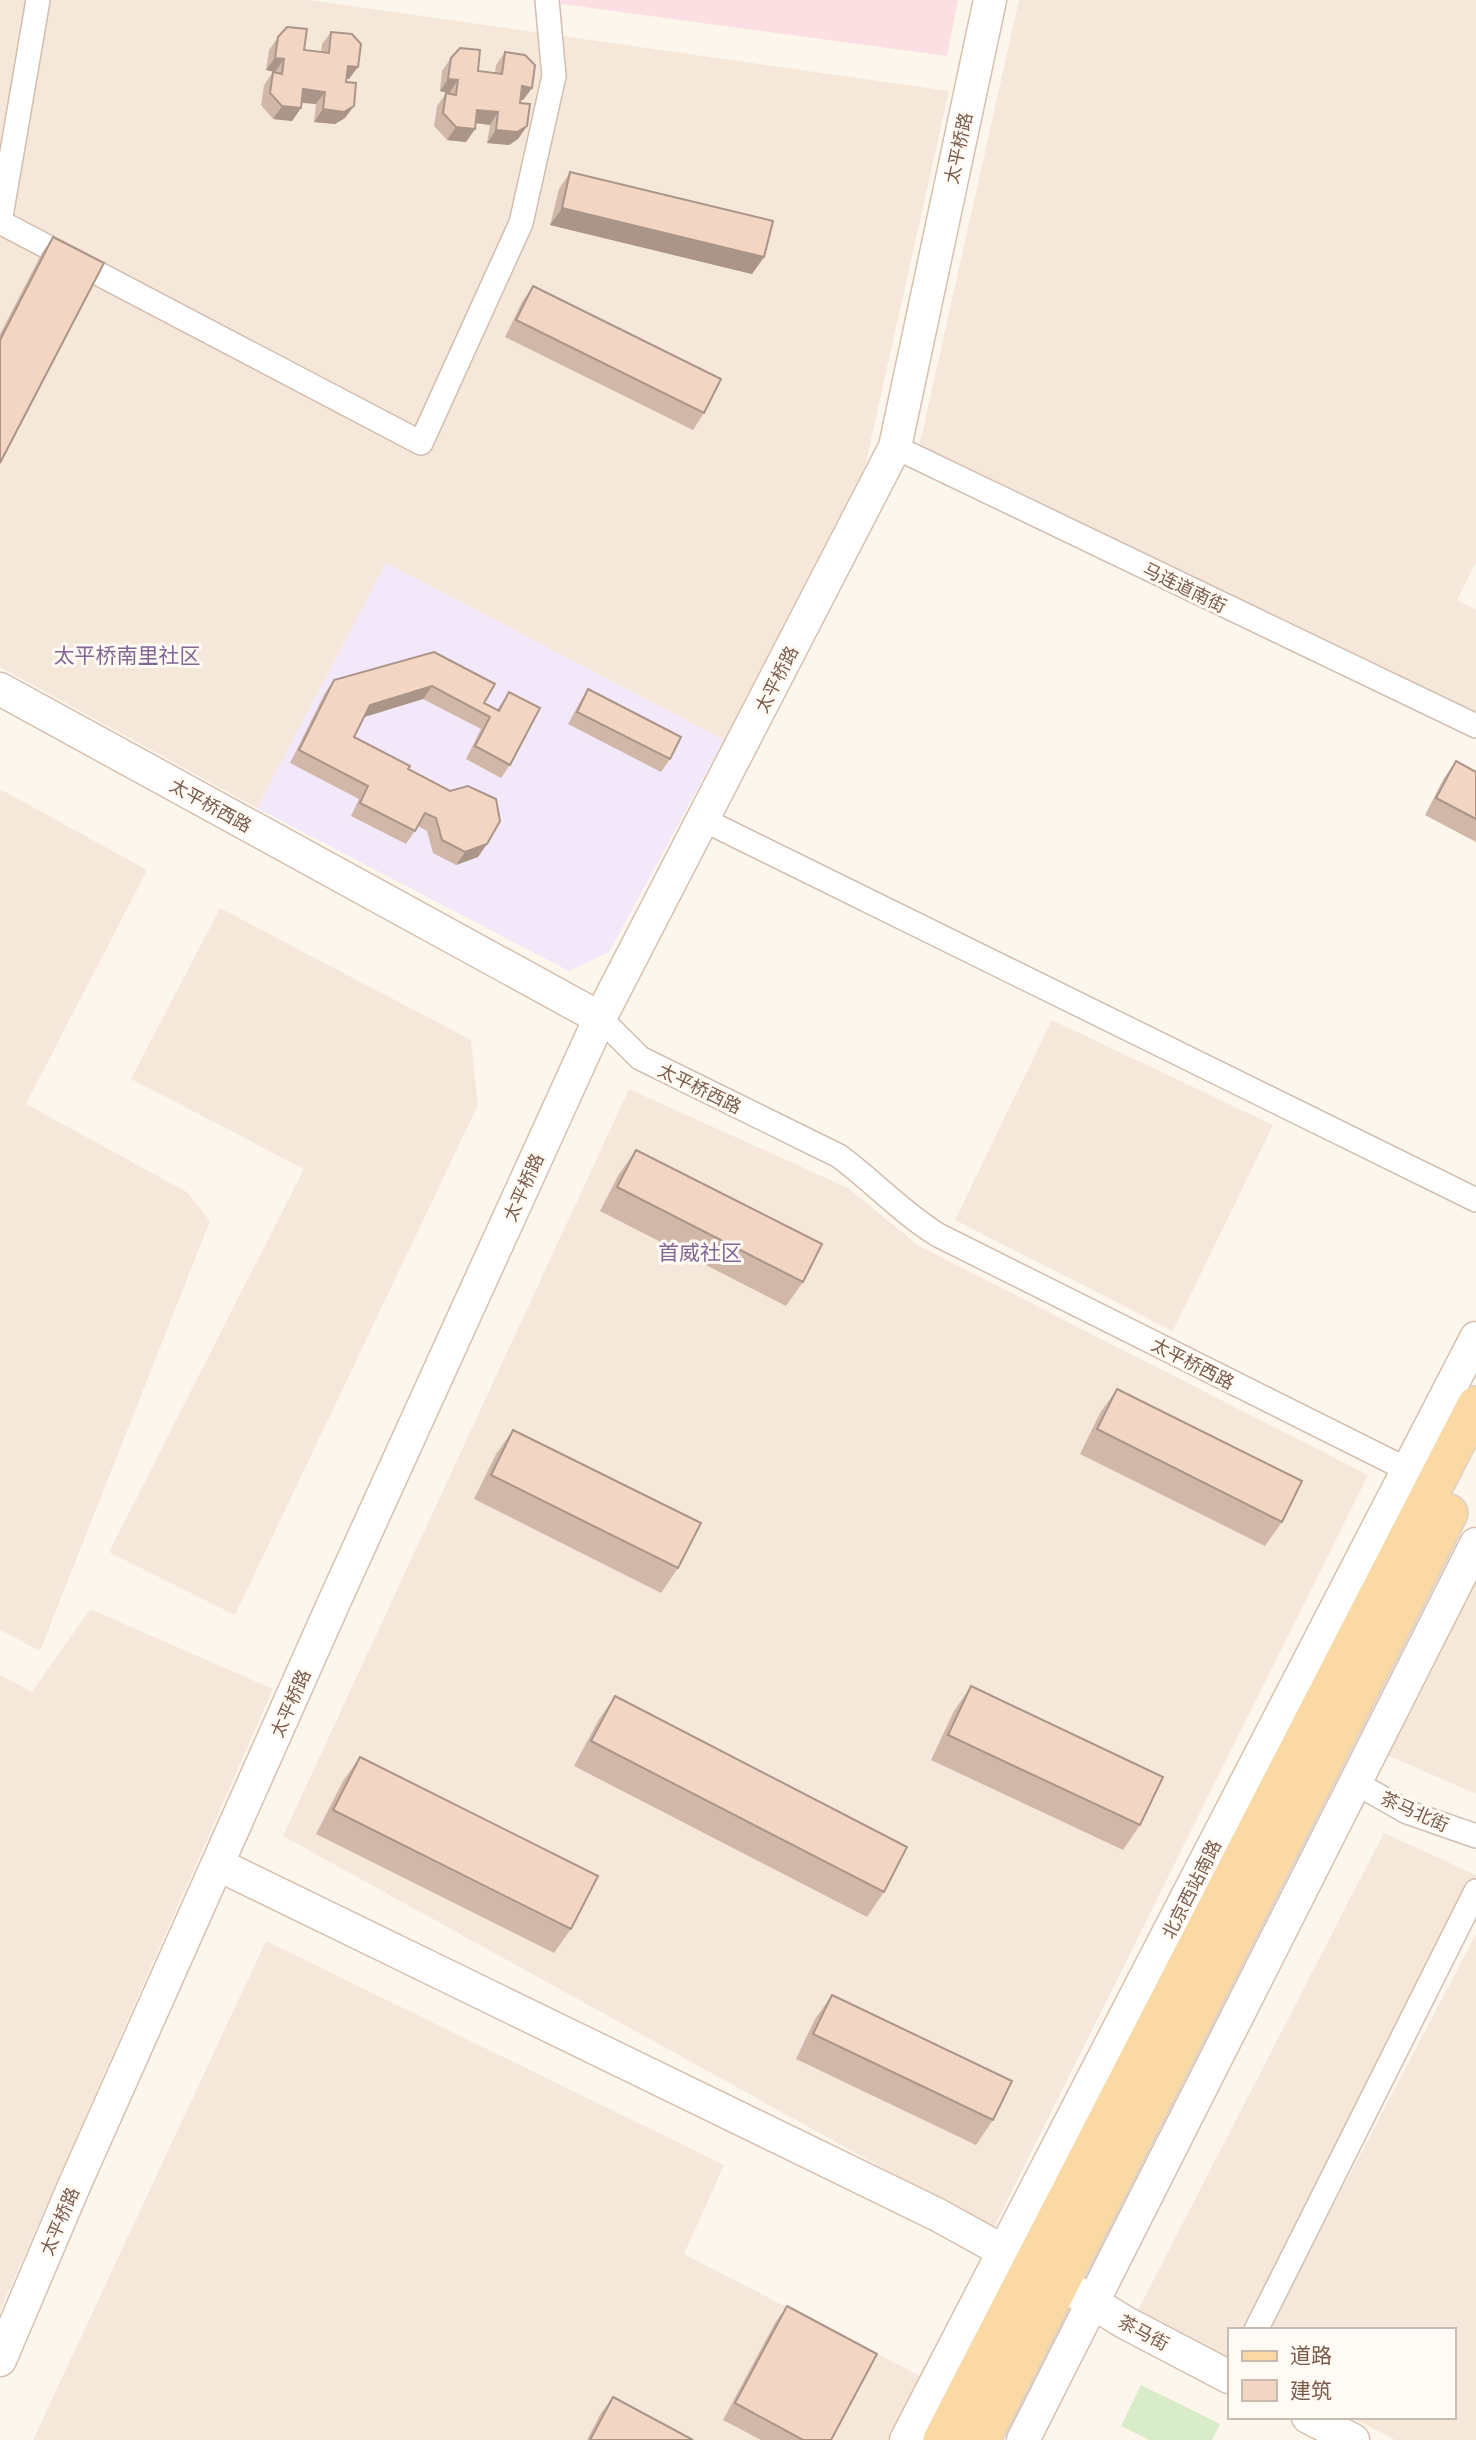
<svg xmlns="http://www.w3.org/2000/svg" width="1476" height="2440" font-family="Lato,'Noto Sans SC',sans-serif">
  <rect width="100%" height="100%" fill="#fdf6ec"/>
  <!-- residential -->
  <path fill="#f5e8da" d="M0,0H309L949,91L865,466L724,740L386,563L257,808L0,667Z
    M1019,0H1476V562L1457,600L1476,610V712L919,447Z
    M0,789L147,870L26,1104L187,1192L210,1221L40,1651L0,1630Z
    M220,908L471,1040L478,1105L235,1615L109,1552L304,1169L131,1079Z
    M1052,1020L1273,1125L1173,1331L955,1220Z
    M629,1089L848,1188L919,1246L1368,1475L993,2229L283,1836Z
    M1476,1578V1794L1387,1755Z
    M90,1609L273,1689L0,2311V1675L32,1692Z
    M1384,1833L1476,1875V1883L1244,2330H1229V2359L1137,2312Z
    M1476,1934V2440H1395L1351,2417H1453V2330H1268Z
    M266,1941L724,2165L684,2254L922,2377L888,2440H33Z"/>
  <!-- education -->
  <path fill="#f3e8fa" d="M386,563L724,740L609,952L569,971L257,808Z"/>
  <!-- medical -->
  <path fill="#fbdfe3" d="M561,0H958L947,56L561,4Z"/>
  <!-- green -->
  <path fill="#d8ecc9" d="M1141,2385L1220,2424L1212,2440H1149L1121,2426Z"/>
  <g fill="none" stroke-linecap="round" stroke-linejoin="round">
    <defs>
      <path id="street" d="M38,0L0,222L421,443L521,223L554,76L547,0
        M895,447L1476,726
        M704,820L1476,1200
        M600,1018L640,1058L839,1156C873,1181 902,1213 938,1235L1408,1470
        M1356,1783L1407,1812L1476,1836
        M1256,2330L1476,1891"/>
      <path id="secondary" d="M0,689L600,1018
        M219,1865L938,2215L1061,2283L1126,2323L1229,2377
        M0,2360L74,2186L335,1600L600,1018L895,447L990,0
        M1308,2417L1353,2440
        M906,2440L1476,1338
        M1023,2440L1476,1544"/>
      <path id="primary" d="M942,2440L1476,1405
        M981,2440L1449,1513"/>
    </defs>
    <!-- street casing -->
    <use href="#street" stroke="#d1beb0" stroke-width="26"/>
    <!-- secondary casing -->
    <use href="#secondary" stroke="#d6c0b0" stroke-width="35"/>
    <!-- primary casing -->
    <use href="#primary" stroke="#dad1cd" stroke-width="40"/>
    <!-- street -->
    <use href="#street" stroke="#fff" stroke-width="23"/>
    <!-- secondary -->
    <use href="#secondary" stroke="#fff" stroke-width="32"/>
    <!-- primary -->
    <use href="#primary" stroke="#fbd9a5" stroke-width="37"/>
  </g>
  <!-- wall -->
  <path fill="#d1b7a8" d="M331,32L349,79H347L345,118L335,124L314,122L316,104L302,103L301,108L292,121L273,119L261,105L264,85L273,72L275,73V72L266,70L269,50L278,37L304,50L321,52L322,44Z
    M505,52L532,88L523,100H520V103L527,126L518,139L509,145L487,143L490,125L475,123V129L466,142L447,140L434,126L437,106L446,93L449,94V93L440,91L442,71L451,58L478,71L495,73L496,65Z
    M570,172L764,257L752,274L550,225L559,189Z
    M53,237L0,463V334L42,253Z
    M533,286L704,413L693,430L505,337L522,302Z
    M434,652L484,703L497,710L509,692L510,765L501,778L466,759L481,729L423,699L364,717L354,737L408,769L478,857L456,865L433,853L427,831L418,826L406,844L351,816L359,799L290,763L325,693L334,680Z
    M588,689L670,759L661,772L568,724L580,702Z
    M1456,761L1476,772V842L1425,815L1444,778Z
    M636,1150L803,1282L786,1306L600,1211L619,1174Z
    M1117,1389L1282,1522L1265,1546L1080,1454L1100,1413Z
    M513,1430L678,1568L661,1593L474,1499L496,1454Z
    M971,1686L1140,1825L1123,1850L931,1760L954,1711Z
    M615,1696L884,1892L867,1917L574,1766L598,1721Z
    M360,1757L571,1929L554,1953L316,1834L343,1781Z
    M832,1995L993,2120L976,2145L796,2059L815,2019Z
    M787,2306L831,2440H761L723,2420L775,2323Z
    M613,2397L693,2440H587L601,2413Z"/>
  <!-- shaded-wall -->
  <path fill="#aa9588" d="M275,58L284,59L275,72L266,70Z
    M348,66L358,67L349,79L340,78Z
    M448,79L458,80L449,93L440,91Z
    M522,86L532,88L523,100L513,99Z
    M303,89L325,92L316,104L295,102Z
    M282,106L301,108L292,121L273,119Z
    M354,106L345,118L335,124L314,122L323,109Z
    M477,110L498,112L490,125L468,122Z
    M527,126L518,139L509,145L487,143L496,130Z
    M456,127L475,129L466,142L447,140Z
    M562,208L764,257L752,274L550,225Z
    M432,686L423,699L361,718L370,705Z
    M487,844L478,857L456,865L465,852Z"/>
  <!-- building -->
  <path fill="#f3d5c3" stroke="#aa9588" stroke-width="2" d="M287,27L307,29L304,50L329,53L331,32L352,34L361,44L358,67L348,66L346,82L356,83L354,106L344,112L323,109L325,92L303,89L301,108L282,106L270,93L273,72L282,74L284,59L275,58L278,37Z
    M460,48L480,50L478,71L502,74L505,52L525,55L535,65L532,88L522,86L520,103L530,104L527,126L517,132L496,130L498,112L477,110L475,129L456,127L443,113L446,93L456,95L458,80L448,79L451,58Z
    M570,172L773,221L764,257L562,208Z
    M53,237L104,263L0,463V340Z
    M533,286L721,379L704,413L516,320Z
    M434,652L495,684L484,703L499,711L509,692L540,708L510,765L475,746L490,717L432,686L370,705L354,737L410,766L408,769L450,791L468,786L496,799L500,821L487,844L465,852L442,840L436,818L425,813L415,831L360,803L368,786L299,750L334,680Z
    M588,689L681,737L670,759L577,712Z
    M1456,761L1476,772V819L1436,798Z
    M636,1150L822,1244L803,1282L617,1187Z
    M1117,1389L1302,1481L1282,1522L1097,1429Z
    M513,1430L701,1523L678,1568L491,1475Z
    M971,1686L1163,1777L1140,1825L948,1735Z
    M615,1696L907,1847L884,1892L591,1741Z
    M360,1757L598,1876L571,1929L333,1810Z
    M832,1995L1012,2081L993,2120L813,2034Z
    M787,2306L877,2354L831,2440H803L735,2403Z
    M613,2397L693,2440H590Z"/>
  <g text-anchor="middle" dominant-baseline="central" stroke-width="6" stroke-linejoin="round" paint-order="stroke">
    <!-- street labels -->
    <g font-size="18" fill="#7a5c4d" stroke="#fffaf3">
      <text transform="translate(958 148) rotate(-78)">太平桥路</text>
      <text transform="translate(1185 587) rotate(26)">马连道南街</text>
      <text transform="translate(776 679) rotate(-63)">太平桥路</text>
      <text transform="translate(211 805) rotate(29)">太平桥西路</text>
      <text transform="translate(700 1088) rotate(26)">太平桥西路</text>
      <text transform="translate(523 1187) rotate(-66)">太平桥路</text>
      <text transform="translate(1193 1363) rotate(27)">太平桥西路</text>
      <text transform="translate(290 1703) rotate(-66)">太平桥路</text>
      <text transform="translate(1415 1811) rotate(24)">茶马北街</text>
      <text transform="translate(1191 1889) rotate(-63)">北京西站南路</text>
      <text transform="translate(59 2221) rotate(-67)">太平桥路</text>
      <text transform="translate(1144 2332) rotate(28)">茶马街</text>
    </g>
    <!-- quarter labels -->
    <g font-size="21" fill="#846695" stroke="#fffaf3">
      <text x="127" y="654">太平桥南里社区</text>
      <text x="700" y="1251">首威社区</text>
    </g>
  </g>
  <!-- legend -->
  <rect x="1228" y="2328" width="228" height="91" fill="#fffaf3" stroke="#cabbb1" stroke-width="2"/>
  <rect x="1242" y="2351" width="35" height="10" fill="#fbd9a5" stroke="#cabbb1" stroke-width="2"/>
  <text x="1290" y="2363" font-size="21" fill="#7a5c4d">道路</text>
  <rect x="1242" y="2380" width="35" height="21" fill="#f3d5c3" stroke="#cabbb1" stroke-width="2"/>
  <text x="1290" y="2398" font-size="21" fill="#7a5c4d">建筑</text>
</svg>
